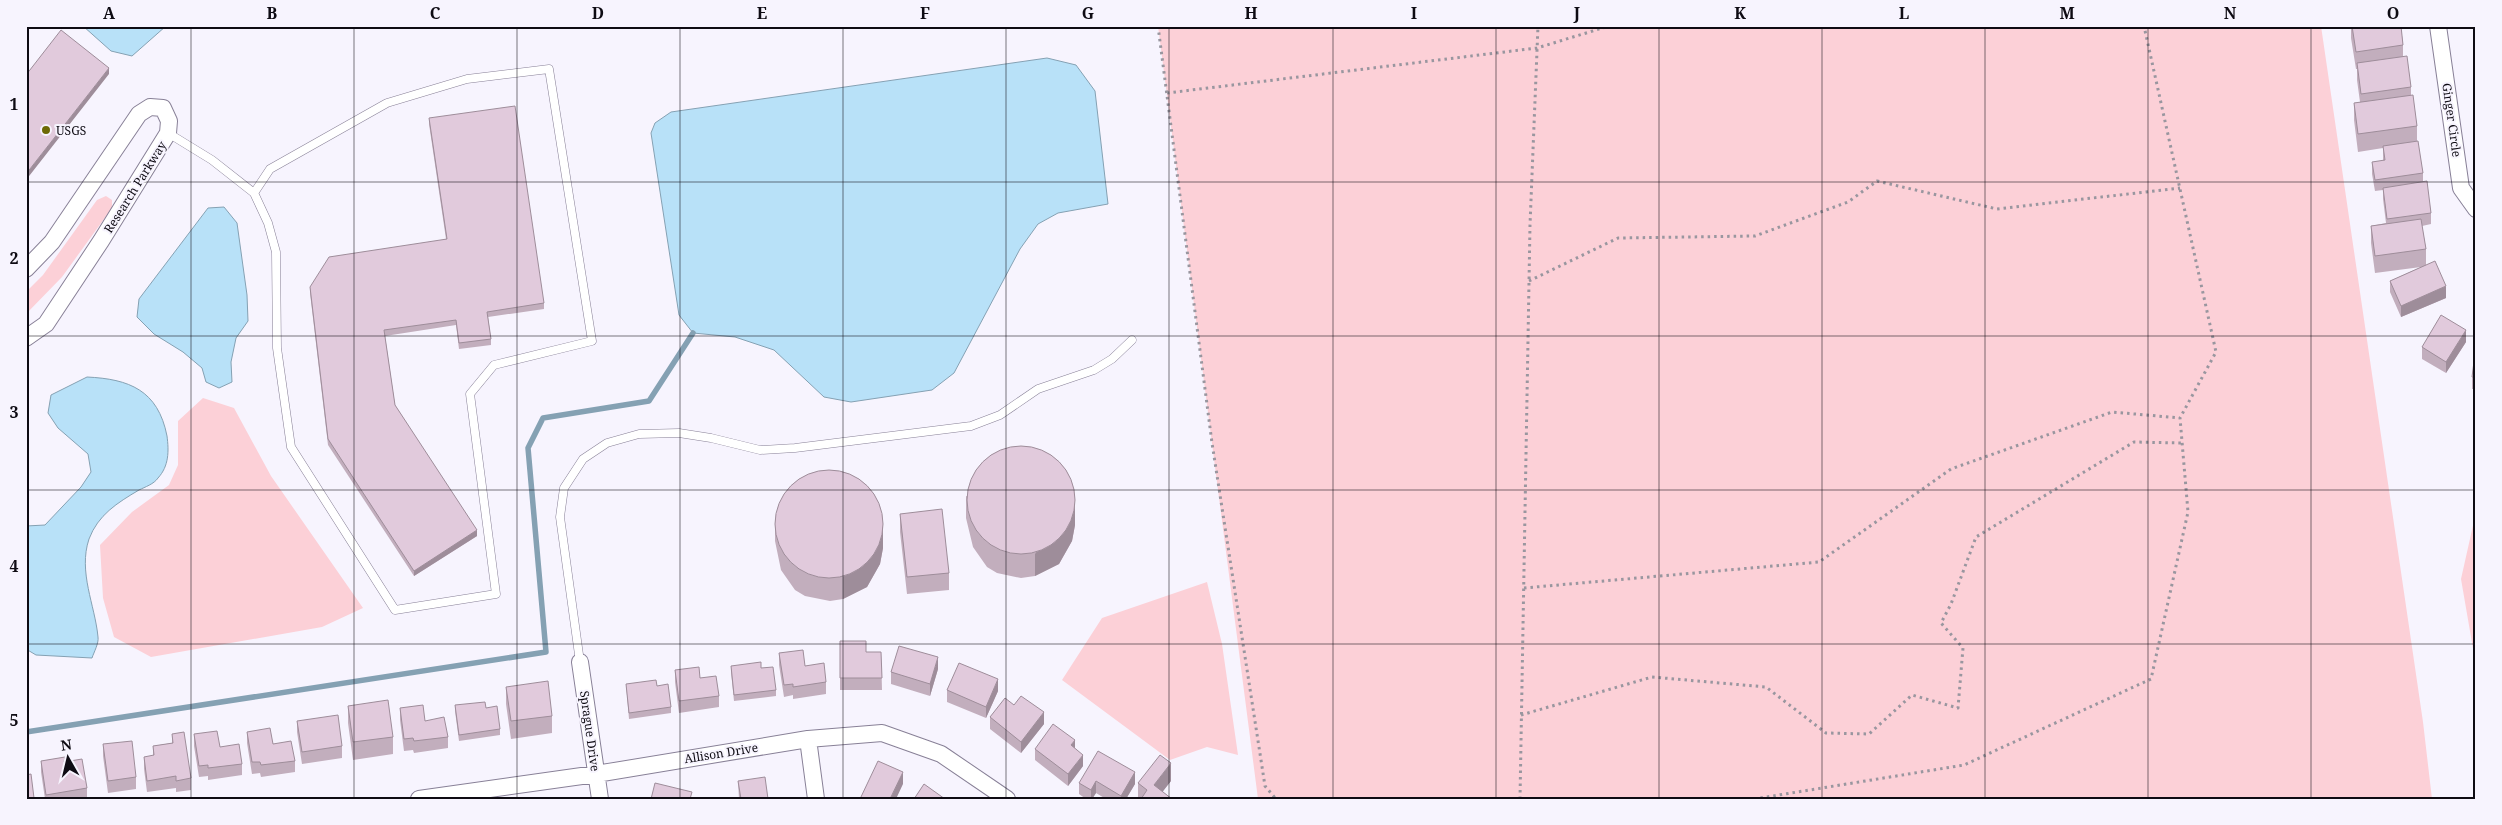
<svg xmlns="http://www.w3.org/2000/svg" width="2502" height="825" font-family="'Noto Serif',serif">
  <rect width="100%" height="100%" fill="#f7f4fe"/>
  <!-- green -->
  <path fill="#fcd0d7" d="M1158,26H2321L2423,722L2432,799H1258Z
    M106,196L112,200V208L62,277L26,314V292L43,275L97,200Z
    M203,398L234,408L271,476L363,608L322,627L151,657L114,637L103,598L100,545L132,512L169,485L178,465V421Z
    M2476,512V666L2461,579Z
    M1207,582L1222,644L1238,755L1207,747L1170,760L1062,680L1102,618Z"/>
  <!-- water -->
  <path fill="#b8e1f8" stroke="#85a1b3" d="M83,26H166L132,56L111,51Z
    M1047,58L1076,65L1095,91L1108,204L1058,213L1038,224L1020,249L954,373L932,390L851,402L824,397L774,350L735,337L693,333L679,315L651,133L655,123L671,112Z
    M224,207L237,223L247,295L248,321L236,338L231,362L232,382L219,388L206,382L202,368L183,352L154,334L137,317L139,299L208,208Z
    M87,377C129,379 158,390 167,436C169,451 169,466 158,478C154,484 145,487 139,490C117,503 98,515 89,539C78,572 95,605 98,637C99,643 94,652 92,658L36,655L26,649V526L45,525L81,487L91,472L88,454L58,428L48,413L51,395Z"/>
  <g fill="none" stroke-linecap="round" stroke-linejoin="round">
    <!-- stream -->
    <path stroke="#85a1b3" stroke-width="5.5" d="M26,732L546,652L528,448L543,418L649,401L693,333"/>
    <defs>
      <path id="service" d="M168,133L212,160L254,193L268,223L276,252L277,348L291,447L395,610L496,594L470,394L494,365L592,341L549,69L467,79L387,103L270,169L254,193
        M580,662L560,517L564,488L583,459L607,443L639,434L679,433L711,438L760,450L795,448L971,426L1000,415L1038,389L1094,370L1112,359L1132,340"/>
      <path id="minor" d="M2438,26L2461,188L2476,209
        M26,269L52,242L139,114L150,107L163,108L169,121L168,133L101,241L46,324L26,338
        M580,662L600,799
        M808,739L816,799
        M419,799L596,774L808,739L882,733L941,754L1007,799"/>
    </defs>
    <!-- service casing -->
    <use href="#service" stroke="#888097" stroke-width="9"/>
    <!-- minor casing -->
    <use href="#minor" stroke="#888097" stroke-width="18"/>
    <!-- path -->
    <path stroke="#99969f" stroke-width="3" stroke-dasharray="2.5 4" stroke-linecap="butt" d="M1158,26L1212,443L1265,786L1276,799
      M1167,93L1537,48L1609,26
      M1529,281L1618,238L1755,236L1848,202L1877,181L1997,209L2180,188
      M1524,588L1819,562L1951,469L2112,412L2180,418
      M1521,715L1652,677L1766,687L1826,733L1869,734L1912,695L1958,708L1963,648L1941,623L1951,604L1976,537L2134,442L2182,443
      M1520,799L1530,225L1538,26
      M1754,799L1964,765L2151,679L2188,512L2180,418L2216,352L2144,26"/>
    <!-- service -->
    <use href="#service" stroke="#fff" stroke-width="8"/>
    <!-- minor -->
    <use href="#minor" stroke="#fff" stroke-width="16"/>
  </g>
  <!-- wall -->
  <path fill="#c2aebd" d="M2351,26H2401L2403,45V56L2411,87V95L2417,126V141L2423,173V182L2431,213V224L2422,226L2426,249V265L2446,298L2401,317L2390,292V281L2421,267L2375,273L2371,243V226L2386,223L2383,199V190L2375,191L2372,174V162L2383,161V148L2358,152L2354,120V103L2360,102L2357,80V69H2356L2351,38Z
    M429,118L544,303V309L488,317L491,339V345L459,349L456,325L385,336L395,405L477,536L414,576L328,445L310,293V287L446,239L429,124Z
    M2466,342L2446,373L2422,359V347Z
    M2476,346V389H2472V377Z
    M966,496L1075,525L1072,541L1059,564L1035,576L1021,578L997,573L987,567L973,547L966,518Z
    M900,514L949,573V590L907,594L900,532Z
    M775,519L883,548L880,564L867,587L843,599L830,601L805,596L795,590L781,570L775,541Z
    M840,641L866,652H881L882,690H840Z
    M779,653L805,666L826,682V694L793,699V695L784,697L779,665Z
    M731,666L761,668L776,690V696L734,701L731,672Z
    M938,669L930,696L891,684V672Z
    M675,670L700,678L719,696V707L679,713L675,682Z
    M626,684L671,707V713L629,719Z
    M506,687L552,716V733L511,739L506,704Z
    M947,690L998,691L986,718L947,702Z
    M455,705L500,729V735L459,741L455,711Z
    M1014,705L1044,724L1021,753L990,729V717Z
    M348,706L393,737V754L353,760L348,723Z
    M400,708L425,721L448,737V748L414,753L413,750L404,751L400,720Z
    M297,721L342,746V758L302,764L297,732Z
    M247,732L273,744L295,761V772L261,777L260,773L252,774L247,743Z
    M172,734L191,778V790L176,792V788L147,792L144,769V757L153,756V746L172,743Z
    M194,734L220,747L242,764V775L208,780V776L199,777L194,746Z
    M103,744L136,777V789L108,793L103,756Z
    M1035,749L1083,766L1068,786L1035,760Z
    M41,761L65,762L87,788V799H45L41,772Z
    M1135,772V784L1126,799H1106L1096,793L1092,799H1086L1079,794V783Z
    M738,781L768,799H739Z
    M1171,781L1162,791L1172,799H1138V783Z"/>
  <!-- shaded-wall -->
  <path fill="#9e8d9a" d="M109,68V74L26,180V174Z
    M2446,286V298L2401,317V306Z
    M2466,330V342L2446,373V362Z
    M1075,503V525L1072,541L1059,564L1035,576V554Z
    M883,526V548L880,564L867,587L843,599V577Z
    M477,530V536L414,576V571Z
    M938,657V669L930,696V684Z
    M998,679V691L986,718V707Z
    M1044,712V724L1021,753V742Z
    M1075,740V752L1071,745Z
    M1083,755V766L1068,786V774Z
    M1171,763V781L1157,799L1154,785Z
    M903,772V784L896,799H890Z
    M1135,772V784L1126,799H1121V796Z
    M1096,781V793L1092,799H1091V790Z"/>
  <!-- building -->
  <path fill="#e1cadc" stroke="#9e8d9a" d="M2352,26H2401L2403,45L2356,52Z
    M61,30L109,68L26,174V75Z
    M2407,56L2411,87L2361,94L2357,63Z
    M2413,95L2417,126L2358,134L2354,103Z
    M515,106L544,303L487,312L491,339L459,343L456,320L384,330L395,405L477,530L414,571L328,439L310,287L329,257L447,239L429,118Z
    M2418,141L2423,173L2375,180L2372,162L2385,160L2383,146Z
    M2427,181L2431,213L2387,219L2383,188Z
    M2421,219L2426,249L2375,256L2371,226Z
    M2435,261L2446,286L2401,306L2390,281Z
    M2441,315L2466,330L2446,362L2422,347Z
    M2476,346V377H2472Z
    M967 500a54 54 0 1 1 108 0a54 54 0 1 1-108 0Z
    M775 524a54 54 0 1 1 108 0a54 54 0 1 1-108 0Z
    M942,509L949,573L907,577L900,514Z
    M840,641H866V652H881L882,678H840Z
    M899,646L938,657L930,684L891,672Z
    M803,650L805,666L824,663L826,682L793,687V684L784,685L779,653Z
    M761,662V668L773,667L776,690L734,695L731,666Z
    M959,663L998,679L986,707L947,690Z
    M699,667L700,678L716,676L719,696L679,701L675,670Z
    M656,680L657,686L668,684L671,707L629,713L626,684Z
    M548,681L552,716L511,721L506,687Z
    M1021,696L1044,712L1021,742L990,717L1005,698L1014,705Z
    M388,700L393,737L353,742L348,706Z
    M485,702L486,708L497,706L500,729L459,735L455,705Z
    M423,705L425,721L444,717L448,737L414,741L413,738L404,739L400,708Z
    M338,715L342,746L302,752L297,721Z
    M1053,724L1075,740L1071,745L1083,755L1068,774L1035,749Z
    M270,728L273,744L291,741L295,761L261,765L260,762H252L247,732Z
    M217,731L220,747L239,744L242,764L208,768V765L199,766L194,734Z
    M184,732L191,778L176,781V776L147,781L144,757L154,755L153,746L173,743L172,734Z
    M132,741L136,777L108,781L103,744Z
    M1098,751L1135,772L1121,796L1096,781L1091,790L1079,783Z
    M1160,755L1171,763L1154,785L1172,799H1141L1147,790L1138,783Z
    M65,757L64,762L82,759L87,788L46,795L41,761Z
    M878,761L903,772L890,799H860Z
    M31,774L34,798L26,799V775Z
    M765,777L768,799H741L738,781Z
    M655,783L692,792L690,799H651Z
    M924,784L945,799H914Z"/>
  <!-- grid -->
  <path fill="none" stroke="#0e0b13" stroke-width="1" stroke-opacity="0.55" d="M191,26V799M354,26V799M517,26V799M680,26V799M843,26V799M1006,26V799M1169,26V799M1333,26V799M1496,26V799M1659,26V799M1822,26V799M1985,26V799M2148,26V799M2311,26V799M26,182H2476M26,336H2476M26,490H2476M26,644H2476"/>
  <!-- markers -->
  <circle fill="#6d6a05" stroke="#f7f4fe" stroke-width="2" cx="46" cy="130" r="5"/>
  <g text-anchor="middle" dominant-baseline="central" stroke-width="4" stroke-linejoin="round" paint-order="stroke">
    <!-- street labels -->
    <g font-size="12" fill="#0e0b13" stroke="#f7f4fe">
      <text transform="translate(2452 120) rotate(82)">Ginger Circle</text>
      <text transform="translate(135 187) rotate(-58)">Research Parkway</text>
      <text transform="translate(590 731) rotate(82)">Sprague Drive</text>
      <text transform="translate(721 753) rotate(-9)">Allison Drive</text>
    </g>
    <!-- poi labels -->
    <g font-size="12" fill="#0e0b13" stroke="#f7f4fe" text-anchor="start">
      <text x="56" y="130">USGS</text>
    </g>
  </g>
  <!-- border -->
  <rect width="2502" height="825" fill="none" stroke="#f7f4fe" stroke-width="55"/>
  <!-- north arrow -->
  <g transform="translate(68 758) rotate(352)" stroke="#f7f4fe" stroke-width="4" paint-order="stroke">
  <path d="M0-4L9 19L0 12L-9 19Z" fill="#0e0b13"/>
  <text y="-8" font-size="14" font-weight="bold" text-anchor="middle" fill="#0e0b13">N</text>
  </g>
  <rect x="28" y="28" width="2446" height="770" fill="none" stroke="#0e0b13" stroke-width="2"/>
  <g font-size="16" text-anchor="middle" font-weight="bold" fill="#0e0b13">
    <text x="109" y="19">A</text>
    <text x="272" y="19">B</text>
    <text x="435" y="19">C</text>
    <text x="598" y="19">D</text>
    <text x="762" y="19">E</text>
    <text x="925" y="19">F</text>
    <text x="1088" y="19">G</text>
    <text x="1251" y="19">H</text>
    <text x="1414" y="19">I</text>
    <text x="1577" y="19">J</text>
    <text x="1740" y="19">K</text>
    <text x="1904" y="19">L</text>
    <text x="2067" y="19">M</text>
    <text x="2230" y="19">N</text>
    <text x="2393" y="19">O</text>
    <text x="14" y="110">1</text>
    <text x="14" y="264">2</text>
    <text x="14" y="418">3</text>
    <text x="14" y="572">4</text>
    <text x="14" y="726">5</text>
  </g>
</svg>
